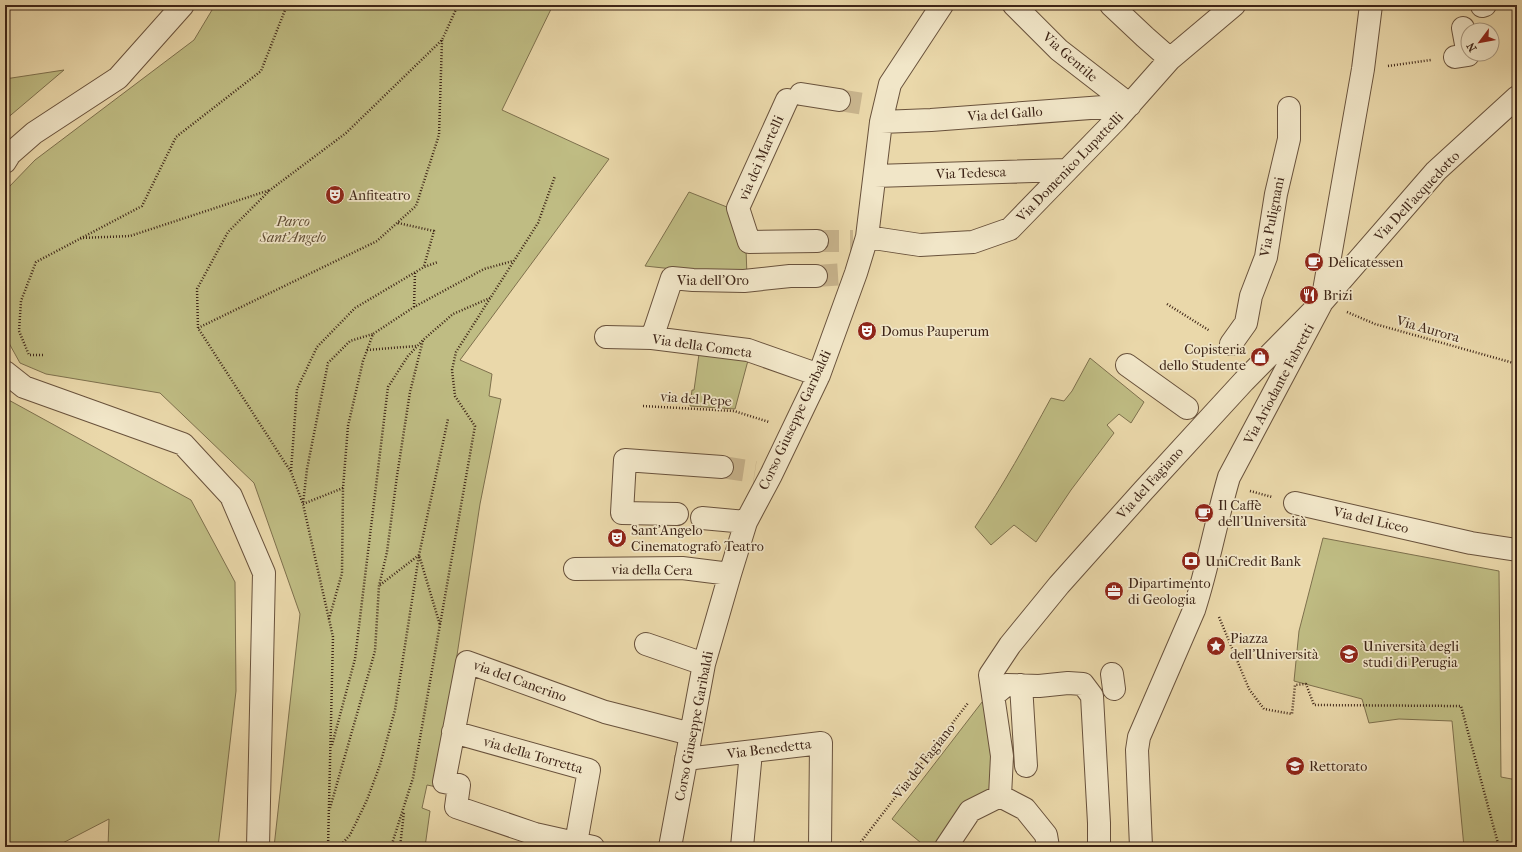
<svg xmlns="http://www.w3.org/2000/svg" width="1522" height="852" font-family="'IM FELL French Canon',serif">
  <rect width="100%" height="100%" fill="#ead8aa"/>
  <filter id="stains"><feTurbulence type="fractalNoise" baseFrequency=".005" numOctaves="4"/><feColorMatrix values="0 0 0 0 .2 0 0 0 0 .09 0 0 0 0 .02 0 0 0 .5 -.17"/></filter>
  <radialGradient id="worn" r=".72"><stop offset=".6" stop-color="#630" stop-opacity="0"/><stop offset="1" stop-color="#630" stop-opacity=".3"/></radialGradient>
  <!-- green -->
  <path fill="#bfbc83" stroke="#7e704d" d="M215,5H553L502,110L609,159L460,360L492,374L489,396L501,399L480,504L437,787L427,785L422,808L430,811L425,847H274L300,614L254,483L160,393L46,374L20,363L5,336V197L8,188L35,160L194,40Z
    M64,70L5,120V79Z
    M689,192L732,209L746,248L747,277L645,266Z
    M700,347L750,353L735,409L690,406L692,390H694Z
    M1090,358L1144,402L1131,423L1119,414L1107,425L1114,433L1071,490L1036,542L1014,525L991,545L975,527C1003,486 1027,442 1051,398L1064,401L1072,391Z
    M5,398L191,500L235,582L236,691L218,847H108L109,819L55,847H5Z
    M1323,538L1499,571L1501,777L1517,780V847H1464L1452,721L1399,719L1369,723L1362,699L1294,681L1299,631Z
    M989,693L994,786L937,847H926L892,819Z"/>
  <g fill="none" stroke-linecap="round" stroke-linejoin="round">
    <!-- minor-tunnel -->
    <path stroke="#c8b48d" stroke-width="22" stroke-dasharray="22 11" stroke-linecap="butt" d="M839,100L870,105
      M817,241H853
      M816,276L847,274
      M722,467L755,472"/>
    <defs>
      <path id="minor" d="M1014,5L1059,50L1130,105
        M1111,5L1145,37L1170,59
        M1482,6L1485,5
        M1455,57L1468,55L1463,28
        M801,94L839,100
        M787,100L738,208L749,242L817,241
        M881,122L931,120L1130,105
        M5,162L10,154L34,133L118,78L183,5
        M875,176L1067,170
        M867,237L920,245L973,242L1010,229L1116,120L1170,59L1234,5
        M606,337L652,338L748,350L819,375
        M652,338L672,278L693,280L744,281L790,276H816
        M1231,344L1246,323L1251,296L1266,257L1276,194L1289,139V108
        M1127,365L1187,408
        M5,372L24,387L183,444L231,496L264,573L258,847
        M1295,503L1471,543L1517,550
        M677,514L622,513L625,460L722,467
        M702,518L746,522
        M575,569L682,568L730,574
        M646,644L704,664
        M1112,674L1114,689
        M1021,685L1026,766
        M994,695L1006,685L1039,686L1068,683L1083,684L1092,696L1099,823V847
        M453,732L589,770L576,843
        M686,759L821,743L820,847
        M1000,796L1002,756L990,675L1010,645L1059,585L1143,491L1244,381L1322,302L1436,171L1517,97
        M593,847L535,834L456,807L459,785L444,782L467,662L605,712L691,734
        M670,847L704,664L730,574L746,522L771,475L819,375L856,273L867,237L881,122L890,84L942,5
        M742,847L751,752
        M946,847L970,811L1000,796L1025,809L1046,835L1048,847
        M1141,847L1137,750L1139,737L1194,610C1208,567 1216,521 1229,477L1322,302L1363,69L1371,5"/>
    </defs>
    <!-- minor casing -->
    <use href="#minor" stroke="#69523c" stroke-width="24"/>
    <!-- path -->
    <path stroke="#3e2517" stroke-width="2.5" stroke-dasharray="1 2" stroke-linecap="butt" d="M1388,66L1431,60
      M398,223L434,231L424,266
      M80,238L130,236L270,190
      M1167,304L1210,331
      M414,307L415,273
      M1347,312L1375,324L1517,364
      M198,328L377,241L416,206L439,135L442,40
      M367,350L417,346
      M43,355H29L19,331L21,301L36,262L142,206L176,137L261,71L287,5
      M643,406L734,411L769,422
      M291,471L297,389L317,347L355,308L424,267L438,262
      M343,488L303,504L307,469L328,363L350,341L373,334
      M1250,491L1272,497
      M380,585L419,555L440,625
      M1219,617L1249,689L1264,709L1292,714L1295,685L1306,684L1314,705L1461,706L1499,847
      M329,619L342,573L343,488L348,426L363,361L373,334L414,307L484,269L513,261
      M332,745L355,659L388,387L408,356L423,340L453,314L490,298
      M330,808L375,651L379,586L387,552L397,476L410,392L423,340
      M328,847L333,637L303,504L291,472L198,328L197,289L228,232L270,190L346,133L442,40L458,5
      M339,847L350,835L367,800L380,765L395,710L419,555L448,419
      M391,847L413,778L475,426L455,396L452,370L456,352L538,223L555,176
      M400,847L404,812
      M857,847L968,703"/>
    <!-- minor -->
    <use href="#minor" stroke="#f1e6c8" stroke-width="22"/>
  </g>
  <!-- icons -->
  <defs>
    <symbol id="theatre-disc" viewBox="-11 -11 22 22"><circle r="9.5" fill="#8f2418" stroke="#f1e6c8"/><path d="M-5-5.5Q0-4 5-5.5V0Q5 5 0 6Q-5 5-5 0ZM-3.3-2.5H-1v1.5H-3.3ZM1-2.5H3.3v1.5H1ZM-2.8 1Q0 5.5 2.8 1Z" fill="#fff"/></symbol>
    <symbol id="cafe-disc" viewBox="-11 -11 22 22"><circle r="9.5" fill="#8f2418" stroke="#f1e6c8"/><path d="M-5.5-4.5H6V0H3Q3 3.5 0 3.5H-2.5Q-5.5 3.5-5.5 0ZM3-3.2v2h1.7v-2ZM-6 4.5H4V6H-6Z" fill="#fff"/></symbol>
    <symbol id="restaurant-disc" viewBox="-11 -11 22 22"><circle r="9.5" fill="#8f2418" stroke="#f1e6c8"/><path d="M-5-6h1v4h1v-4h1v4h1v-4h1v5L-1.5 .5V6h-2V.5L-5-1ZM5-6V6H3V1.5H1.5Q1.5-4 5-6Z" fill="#fff"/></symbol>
    <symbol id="shop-disc" viewBox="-11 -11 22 22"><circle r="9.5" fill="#8f2418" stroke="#f1e6c8"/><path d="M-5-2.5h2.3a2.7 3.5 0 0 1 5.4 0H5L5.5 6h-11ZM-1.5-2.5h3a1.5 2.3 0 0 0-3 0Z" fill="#fff"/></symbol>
    <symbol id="bank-disc" viewBox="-11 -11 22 22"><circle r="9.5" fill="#8f2418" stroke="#f1e6c8"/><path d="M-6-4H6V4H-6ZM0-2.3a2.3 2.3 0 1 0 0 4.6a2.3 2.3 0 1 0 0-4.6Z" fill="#fff"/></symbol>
    <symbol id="office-disc" viewBox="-11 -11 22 22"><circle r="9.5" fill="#8f2418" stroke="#f1e6c8"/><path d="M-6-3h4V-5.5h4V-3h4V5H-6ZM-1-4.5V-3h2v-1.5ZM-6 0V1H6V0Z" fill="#fff"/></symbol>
    <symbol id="sight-disc" viewBox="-11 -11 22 22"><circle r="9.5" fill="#8f2418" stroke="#f1e6c8"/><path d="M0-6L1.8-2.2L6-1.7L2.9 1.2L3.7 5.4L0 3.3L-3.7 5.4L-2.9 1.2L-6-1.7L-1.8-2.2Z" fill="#fff"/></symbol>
    <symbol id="university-disc" viewBox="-11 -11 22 22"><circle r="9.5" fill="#8f2418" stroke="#f1e6c8"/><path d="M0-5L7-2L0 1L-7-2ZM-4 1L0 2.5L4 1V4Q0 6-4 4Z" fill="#fff"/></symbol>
  </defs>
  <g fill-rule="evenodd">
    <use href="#theatre-disc" x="324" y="184" width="22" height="22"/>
    <use href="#cafe-disc" x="1303" y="251" width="22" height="22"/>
    <use href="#restaurant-disc" x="1298" y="284" width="22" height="22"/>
    <use href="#theatre-disc" x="856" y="320" width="22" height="22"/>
    <use href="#shop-disc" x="1249" y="346" width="22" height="22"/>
    <use href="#cafe-disc" x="1193" y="502" width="22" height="22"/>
    <use href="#theatre-disc" x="606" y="527" width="22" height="22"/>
    <use href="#bank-disc" x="1180" y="550" width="22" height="22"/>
    <use href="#office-disc" x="1103" y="580" width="22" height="22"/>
    <use href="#sight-disc" x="1205" y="635" width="22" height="22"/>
    <use href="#university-disc" x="1338" y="643" width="22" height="22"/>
    <use href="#university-disc" x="1284" y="755" width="22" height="22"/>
  </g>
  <g text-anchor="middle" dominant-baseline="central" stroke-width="3.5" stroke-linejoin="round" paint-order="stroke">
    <!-- street labels -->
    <g font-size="14" fill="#3e2517" stroke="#f1e6c8">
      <text transform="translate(1070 57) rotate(41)">Via Gentile</text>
      <text transform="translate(1005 114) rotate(-4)">Via del Gallo</text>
      <text transform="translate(761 158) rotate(-66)">via dei Martelli</text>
      <text transform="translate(1070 167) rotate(-46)">Via Domenico Lupattelli</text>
      <text transform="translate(971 173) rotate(-2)">Via Tedesca</text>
      <text transform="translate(1417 196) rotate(-47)">Via Dell'acquedotto</text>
      <text transform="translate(1272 217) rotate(-79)">Via Pulignani</text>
      <text x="713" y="280">Via dell'Oro</text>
      <text transform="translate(1428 329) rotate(16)">Via Aurora</text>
      <text transform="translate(702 346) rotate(8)">Via della Cometa</text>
      <text transform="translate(1279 384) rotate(-62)">Via Ariodante Fabretti</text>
      <text transform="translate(696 399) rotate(4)">via del Pepe</text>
      <text transform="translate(795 420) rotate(-65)">Corso Giuseppe Garibaldi</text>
      <text transform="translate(1150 483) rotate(-48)">Via del Fagiano</text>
      <text transform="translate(1371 520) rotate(13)">Via del Liceo</text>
      <text transform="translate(652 570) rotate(1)">via della Cera</text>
      <text transform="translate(520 681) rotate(20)">via del Canerino</text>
      <text transform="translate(694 726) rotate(-79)">Corso Giuseppe Garibaldi</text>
      <text transform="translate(769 749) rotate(-7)">Via Benedetta</text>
      <text transform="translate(533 755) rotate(16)">via della Torretta</text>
      <text transform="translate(924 761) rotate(-52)">Via del Fagiano</text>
    </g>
    <!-- poi labels -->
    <g font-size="14" fill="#3e2517" stroke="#f1e6c8" text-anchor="start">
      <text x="349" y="195">Anfiteatro</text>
      <text x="1328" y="262">Delicatessen</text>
      <text x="1323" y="295">Brizi</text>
      <text x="881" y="331">Domus Pauperum</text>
      <text x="1246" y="349" text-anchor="end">Copisteria<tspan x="1246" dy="16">dello Studente</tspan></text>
      <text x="1218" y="505">Il Caffè<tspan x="1218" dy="16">dell'Università</tspan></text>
      <text x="631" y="530">Sant'Angelo<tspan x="631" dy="16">Cinematografo Teatro</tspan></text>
      <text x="1205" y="561">UniCredit Bank</text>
      <text x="1128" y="583">Dipartimento<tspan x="1128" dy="16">di Geologia</tspan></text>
      <text x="1230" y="638">Piazza<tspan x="1230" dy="16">dell'Università</tspan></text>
      <text x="1363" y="646">Università degli<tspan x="1363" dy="16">studi di Perugia</tspan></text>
      <text x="1309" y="766">Rettorato</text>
    </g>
    <!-- park labels -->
    <g font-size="14" font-style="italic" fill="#5e4b32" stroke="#f1e6c8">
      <text x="293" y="221">Parco<tspan x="293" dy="16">Sant'Angelo</tspan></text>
    </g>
  </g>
  <!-- margin -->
  <rect width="1522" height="852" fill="none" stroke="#ead8aa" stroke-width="20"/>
  <rect x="6" y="6" width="1510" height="840" fill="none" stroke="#3e2517" stroke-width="2"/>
  <rect x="10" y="10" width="1502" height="832" fill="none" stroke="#3e2517"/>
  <!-- north arrow -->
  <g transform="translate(1480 42) rotate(238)"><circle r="19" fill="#f1e6c8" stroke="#a99981"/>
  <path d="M0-3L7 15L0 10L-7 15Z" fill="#8f2418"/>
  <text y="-6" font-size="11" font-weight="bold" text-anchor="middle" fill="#3e2517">N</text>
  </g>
  <rect width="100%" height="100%" filter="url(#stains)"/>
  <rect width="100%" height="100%" fill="url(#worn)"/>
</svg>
